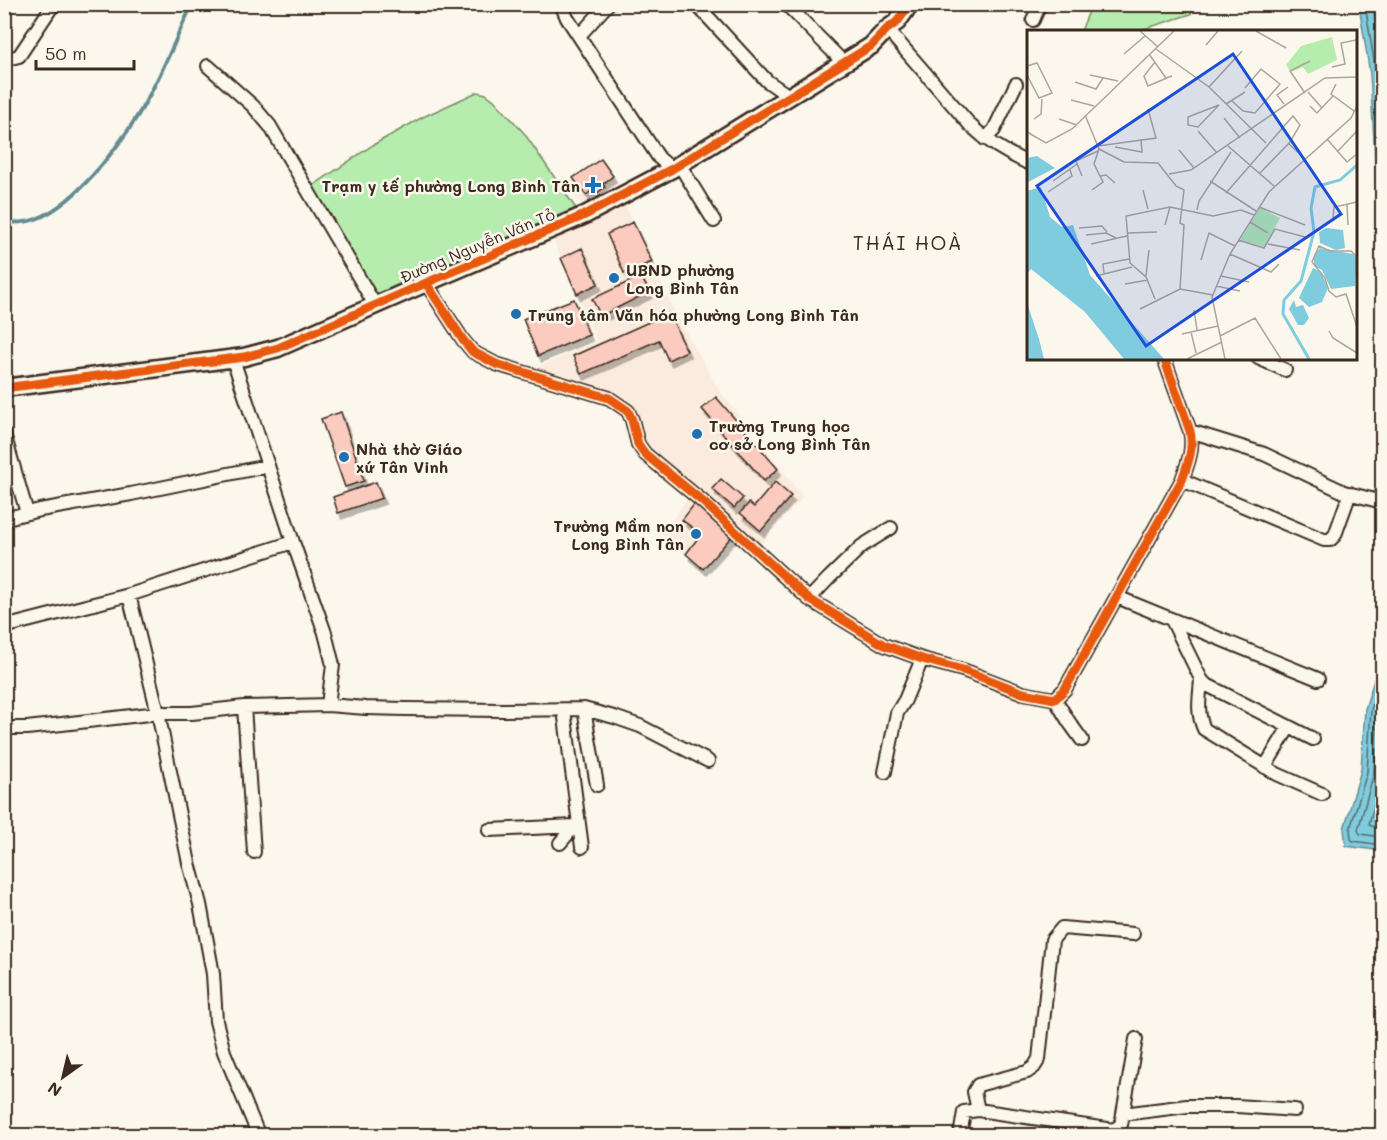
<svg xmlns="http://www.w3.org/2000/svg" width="1387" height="1140" font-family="Mali,sans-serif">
  <defs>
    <filter id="shadow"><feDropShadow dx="3.5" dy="6" stdDeviation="0" flood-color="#0004"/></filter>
  </defs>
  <rect width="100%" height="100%" fill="#fbf7ec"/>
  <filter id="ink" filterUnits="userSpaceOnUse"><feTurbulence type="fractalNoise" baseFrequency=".0167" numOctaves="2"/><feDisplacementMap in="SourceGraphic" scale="12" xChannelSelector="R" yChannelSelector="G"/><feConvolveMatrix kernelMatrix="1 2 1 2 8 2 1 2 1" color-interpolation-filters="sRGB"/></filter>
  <g filter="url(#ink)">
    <!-- built -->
    <path fill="#fbeade" d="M601,159L621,187L583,207L566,183Z
      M624,202L672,307L719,390L803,497L759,546L651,453L642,441L632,409L532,370L597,341L552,237Z
      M689,497L733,535L703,569L659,532L671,522Z"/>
    <!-- green -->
    <path fill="#b6ecad" stroke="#788b66" stroke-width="1.5" d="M1092,4L1150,5L1182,11L1184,5L1190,6L1191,14L1138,31H1081Z
      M477,92L486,94L494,100L524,133L577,210L375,297L311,187L373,145L423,117Z"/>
    <!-- water -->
    <path fill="#7fccde" stroke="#648b91" stroke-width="1.5" d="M1359,5H1382V271L1370,74Z
      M1382,654V851L1346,846L1344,829L1361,770L1365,709Z"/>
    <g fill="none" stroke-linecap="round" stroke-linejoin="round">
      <!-- shore -->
      <path stroke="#566b6b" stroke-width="1.5" d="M1365,4L1376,74L1382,174
        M1373,4L1382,65
        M1382,674L1371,710L1367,772L1350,829L1351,839L1353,841L1382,845
        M1382,698L1378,711L1374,773L1358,830L1360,834L1382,837
        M1382,778L1369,824L1371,826L1382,828"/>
      <!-- stream -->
      <path stroke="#648b91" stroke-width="4" d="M4,222C15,223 26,223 36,219C79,203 129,134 150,94C165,66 177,36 191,7L194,4"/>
    </g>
    <!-- building -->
    <path fill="#facbbe" stroke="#3b2a1e" stroke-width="1.5" filter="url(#shadow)" d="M601,159L613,176L603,184L605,187L597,193L594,189L586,195L573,178Z
      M633,222L652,262L624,273L607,234Z
      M582,248L598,284L577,294L561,258Z
      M641,276L649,292L601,316L592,299Z
      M574,299L589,335L538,356L523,319Z
      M669,313L687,351L668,360L659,340L581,374L573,356Z
      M716,397L778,469L764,481L702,409Z
      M341,412L364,481L345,487L321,419Z
      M721,479L743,498L734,508L712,489Z
      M376,482L382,498L338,513L333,497Z
      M775,482L791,496L761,531L740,513L749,503L754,507Z
      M696,502L733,535L703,569L686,554L701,534L682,520Z"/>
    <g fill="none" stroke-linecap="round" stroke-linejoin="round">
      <defs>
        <path id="street" d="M561,4L567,18L659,158L672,169
          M696,4L767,81L789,96
          M786,4L844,63
          M1033,20L1040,4
          M887,29L971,126C989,143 1006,153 1028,163
          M579,36L608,4
          M4,55L11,58L19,56L53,5
          M208,66L253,106L270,126L375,305
          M985,139L994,130L1016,84
          M679,164L714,221
          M426,283L463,340L473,352L496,364L609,398L628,411L632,420L638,444L645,454L702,501L809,599L884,645L922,659L963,670L1023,693L1055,699L1065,689L1182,480C1188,463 1194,449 1190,431L1164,358
          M1258,358L1285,370
          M233,359L293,542L325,633L333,665L328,705
          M1190,431L1264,454L1344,492L1382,502
          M4,434L27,513
          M1182,480L1324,540H1330L1335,535L1350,493
          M4,520L11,517L40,510L131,494L267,466
          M129,595L158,713L189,863L200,904L213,974L216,1021L224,1052L259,1136
          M1117,597L1318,679
          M809,599L829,578L862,546L891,528
          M1172,620L1201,679L1205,684L1313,739
          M4,627L129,595L293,542
          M1201,679C1200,697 1196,712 1204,729L1277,774L1322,794
          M1055,699L1069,722L1082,740
          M244,707L254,852
          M584,709L597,785
          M564,710L582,847
          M4,728H27L158,713H192L244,707L328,705L366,708L405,709L504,710L584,709L614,717L640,726L708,761
          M1265,767L1289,727
          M885,772L897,713L905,700L922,659
          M489,830L574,826
          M560,843L578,822
          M978,1110L1114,1130L1121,1125L1136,1039
          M1123,1114L1187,1106H1237L1295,1110
          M960,1136L964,1112L978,1110L974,1092L978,1085L1027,1072L1034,1067L1039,1059L1052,940L1062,928L1133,934"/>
        <path id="secondary" d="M4,388L244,357L278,348L426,283L585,215L672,169L871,46L887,29L897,22L910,4"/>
      </defs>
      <!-- street casing -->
      <use href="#street" stroke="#3b2a1e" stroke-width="16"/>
      <!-- secondary casing -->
      <use href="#secondary" stroke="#3b2a1e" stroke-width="21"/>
      <!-- street -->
      <use href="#street" stroke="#fbf7ec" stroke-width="12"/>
      <!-- secondary -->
      <use href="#secondary" stroke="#fbf7ec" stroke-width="16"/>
      <defs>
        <path id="cycleway" d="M426,283L463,340L473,352L496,364L609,398L628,411L632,420L638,444L645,454L702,501L809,599L884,645L922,659L963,670L1023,693L1055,699L1065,689L1182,480C1188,463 1194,449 1190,431L1164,358
          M4,388L244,357L278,348L426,283L585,215L672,169L871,46L887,29L897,22L910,4"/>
      </defs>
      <!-- cycleway casing -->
      <use href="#cycleway" stroke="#fbf7ec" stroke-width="13"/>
      <!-- cycleway -->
      <use href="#cycleway" stroke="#e8590c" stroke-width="9"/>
    </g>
  </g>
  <!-- markers -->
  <g fill="#1f6fb2" stroke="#fbf7ec" stroke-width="2">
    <path d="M590 176h6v6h6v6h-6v6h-6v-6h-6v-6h6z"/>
    <circle cx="614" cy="278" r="6"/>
    <circle cx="516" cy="314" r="6"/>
    <circle cx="697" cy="434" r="6"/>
    <circle cx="344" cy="457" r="6"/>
    <circle cx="696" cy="534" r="6"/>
  </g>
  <g text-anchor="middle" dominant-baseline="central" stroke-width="5" stroke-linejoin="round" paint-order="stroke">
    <!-- poi labels -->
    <g font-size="16" font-weight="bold" fill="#3b2a1e" stroke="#fbf7ec" text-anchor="start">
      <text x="580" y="185" text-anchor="end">Trạm y tế phường Long Bình Tân</text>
      <text x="626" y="269">UBND phường<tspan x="626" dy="18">Long Bình Tân</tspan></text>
      <text x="528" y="314">Trung tâm Văn hóa phường Long Bình Tân</text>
      <text x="709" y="425">Trường Trung học<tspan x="709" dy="18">cơ sở Long Bình Tân</tspan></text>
      <text x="356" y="448">Nhà thờ Giáo<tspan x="356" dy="18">xứ Tân Vinh</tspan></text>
      <text x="684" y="525" text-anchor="end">Trường Mầm non<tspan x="684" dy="18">Long Bình Tân</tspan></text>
    </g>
    <!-- street labels -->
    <g font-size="16" fill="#3b2a1e" stroke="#fbf7ec">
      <text transform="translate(477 245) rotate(-23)">Đường Nguyễn Văn Tỏ</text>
    </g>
    <!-- quarter labels -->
    <g font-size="20" letter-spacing="1.5" fill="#3b2a1e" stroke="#fbf7ec">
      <text x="908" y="242">THÁI HOÀ</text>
    </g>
  </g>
  <!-- overview -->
  <g transform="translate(1027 30)">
    <rect width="330" height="330" fill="#fbf7ec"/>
    <path d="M305,7L310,30L281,44L276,37L264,42L259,35L274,16ZM233,178L253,188L238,217L213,210Z" fill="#b6ecad"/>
    <path d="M10,126L28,138L1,152L0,128ZM14,157L23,187L35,197L46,195L63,245L137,329H97L58,282L4,239L0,244V161ZM299,198L316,200L318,218L309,220L293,213L292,202ZM293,218L326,224L330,229L328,256L304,259L295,240L287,236V225ZM286,238L294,242L301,258L295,272L282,277L272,268ZM267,270L269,277L276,275L282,288L277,295H271L262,279ZM0,273L12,309L17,329H0Z" fill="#7fccde"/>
    <path fill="none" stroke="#7fccde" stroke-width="3" d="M282,329L256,284L257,270L274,251L287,202L284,178L288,157L313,150L330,135"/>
    <path fill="none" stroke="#aea59a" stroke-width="1.5" d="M113,1L131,17M229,1L259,18M179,15L191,1M129,19L182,57L239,113M97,24L118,6M122,24L139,48L145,46M128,32L117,46L121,56L140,48M0,36L10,33L25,63L12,68L0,45M305,37L318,34L314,13L329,10M63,45L91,51M48,52L69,59L76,48M309,54L304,64L327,81M182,57L215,21M281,62L295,78M278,63L263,41L283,31M44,70L67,76M205,71L216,81L228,83L253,54L234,39L218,58M199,74L218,62M257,74L250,65L261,57M192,75L171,97L161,95V87ZM283,76L290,83L306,66M58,85L72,119L67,134L76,152L65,160M197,88L213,108M7,89L14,84L15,69M32,89L50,95M171,101L190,123M0,102L19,113L45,99L147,1M300,109L320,132L330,124M262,114L278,129M71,116L129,108L121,79M201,116L247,156M88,117L115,122L114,109M72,119L97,132L131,133L149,156L157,160L153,193L157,195L153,259M152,120L167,138M310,122L330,101M142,144L164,140L298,48L330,47M55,146L49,131L71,121M73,146L79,145L88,153M26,151L50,134M183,151L229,181M116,160L121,179M21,162L45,146L43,140M199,163L266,86L273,95L263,112L232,144M320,175L321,195M232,177L278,195M170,180L172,171L204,122M306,189L307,177L330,172M223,192L241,203M138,195L143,177M52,198L75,196L80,202M100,203L130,202M59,205L79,203L89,208M211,210L237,218L248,199L278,207M64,214L100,206M241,214L273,220M203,224L244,242L252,234M330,227L324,221H303L292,216L285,232L298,248L302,261L309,267L319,264L330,297M174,230L182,203L208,216M77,243L76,234L102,229M69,246L105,237M119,246L122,220M194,246L222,252M98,254L121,250M189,256L213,261M128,269L119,247L103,233L99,186L143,177L186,186L214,180L227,185M113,279L153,259L186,265M167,280L170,300M302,301L306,308L330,323M164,302L169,323M155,304L191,296M193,306L228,288L254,329M160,329L195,312M198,329L185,267L203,224L242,162L324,88L330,76"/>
    <path fill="#1d4ed8" fill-opacity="0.15" stroke="#1d4ed8" stroke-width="3" d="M206,24L314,184L119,316L10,156Z"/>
    <rect width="330" height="330" fill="none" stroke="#3b2a1e" stroke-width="3"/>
  </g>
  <!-- margin -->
  <rect width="1387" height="1140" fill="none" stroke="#fbf7ec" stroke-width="24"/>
  <rect x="12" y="12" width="1363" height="1116" fill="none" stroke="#3b2a1e" stroke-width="2" filter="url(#ink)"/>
  <!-- north arrow -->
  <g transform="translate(63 1077) rotate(214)" stroke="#fbf7ec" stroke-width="4.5" paint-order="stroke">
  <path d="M0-4.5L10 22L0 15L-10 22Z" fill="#3b2a1e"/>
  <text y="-9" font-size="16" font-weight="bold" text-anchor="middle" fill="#3b2a1e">N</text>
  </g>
  <!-- scale -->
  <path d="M36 60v9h98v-9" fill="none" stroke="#3b2a1e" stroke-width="3"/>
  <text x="45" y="60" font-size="18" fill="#3b2a1e" stroke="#fbf7ec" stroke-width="4.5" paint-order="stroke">50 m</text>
</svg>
